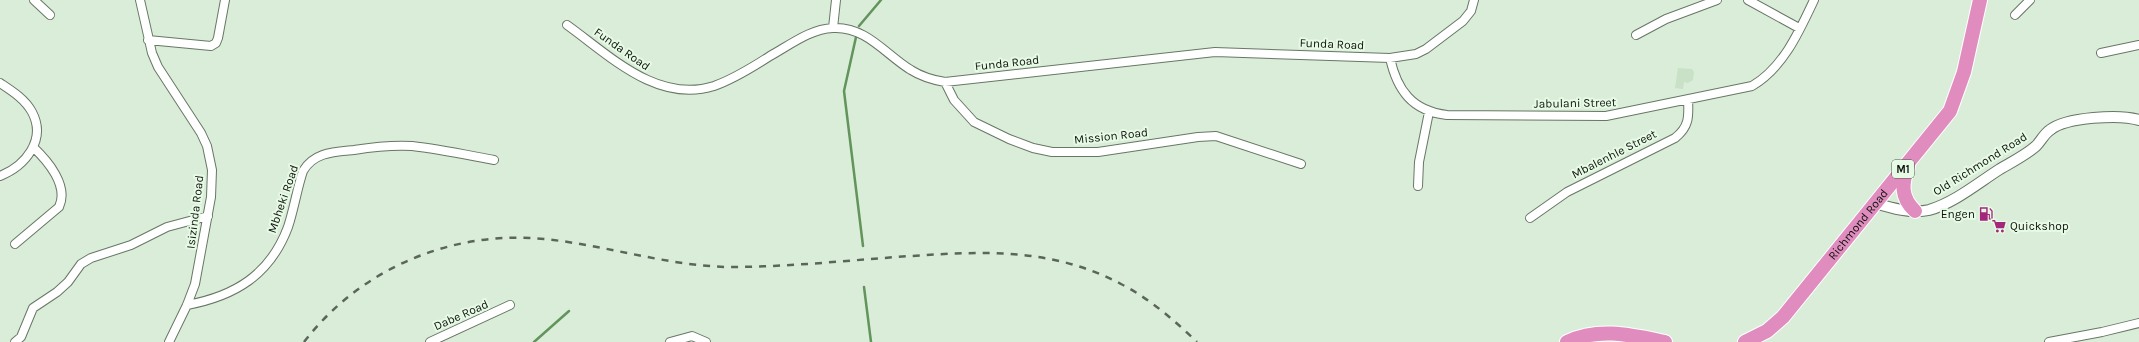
<svg xmlns="http://www.w3.org/2000/svg" width="2139" height="342" font-family="Karla,sans-serif">
  <rect width="100%" height="100%" fill="#daedd8"/>
  <!-- built -->
  <path fill="#c9e1c6" d="M1678,68L1692,69L1694,72L1693,80L1688,83L1684,82L1683,89L1675,88Z"/>
  <g fill="none" stroke-linecap="round" stroke-linejoin="round">
    <!-- stream -->
    <path stroke="#62945c" stroke-width="2.5" d="M859,26L881,0
      M856,37L844,91L863,246
      M864,287L871,342
      M534,342L569,311"/>
    <defs>
      <path id="minor" d="M34,0L50,15
        M140,0L152,53L158,67L201,133L207,146L212,170L211,197L195,284L187,305L169,342
        M1748,0L1799,28
        M2015,15L2030,0
        M567,25C609,55 657,104 714,86C734,79 753,67 770,56C790,45 810,29 833,28C866,26 886,55 911,70C922,77 933,80 945,82L1215,52L1390,58L1416,54L1426,49L1463,21L1471,11L1474,0
        M833,28L836,0
        M1636,35L1666,19L1717,0
        M148,40L211,46L216,43L218,38L225,0
        M2101,53L2139,45
        M1390,58C1397,90 1412,111 1447,115L1606,116L1752,86C1783,68 1799,32 1814,0
        M945,82L954,100L974,122L1009,139L1033,148L1052,152H1098L1198,137L1216,136L1301,164
        M0,83C12,91 25,99 32,112C47,140 25,166 0,176
        M1418,186L1419,162L1429,112
        M1530,218L1567,192L1675,138C1689,127 1689,117 1688,100
        M15,244L59,207C69,186 48,161 33,147
        M187,305C235,296 270,275 288,227C294,209 297,189 303,171C314,152 334,152 354,150C373,147 393,145 412,146C439,149 467,155 494,160
        M15,342L21,337L33,308L57,292L68,282L81,264L91,258L131,245L167,227L208,216
        M430,342L510,305
        M670,342L692,336L706,342
        M2049,342L2102,332L2139,323"/>
      <path id="tertiary" d="M1875,203C1891,208 1912,214 1929,210C1954,203 1978,183 2000,169C2012,162 2026,155 2036,146C2041,141 2044,134 2050,130C2066,117 2120,114 2139,120"/>
      <g id="trunk">
        <path d="M1908,166C1902,183 1900,197 1915,211"/>
        <path d="M1567,342C1599,327 1631,335 1665,342"/>
        <path id="s1" d="M1745,342L1767,331L1783,317L1950,111L1964,72L1980,0"/>
      </g>
    </defs>
    <!-- minor casing -->
    <use href="#minor" stroke="#677765" stroke-width="10"/>
    <!-- tertiary casing -->
    <use href="#tertiary" stroke="#677765" stroke-width="12"/>
    <!-- trunk casing -->
    <use href="#trunk" stroke="#fff" stroke-width="16"/>
    <!-- minor -->
    <use href="#minor" stroke="#fff" stroke-width="8"/>
    <!-- tertiary -->
    <use href="#tertiary" stroke="#fff" stroke-width="10"/>
    <!-- trunk -->
    <use href="#trunk" stroke="#e08cbf" stroke-width="14"/>
    <!-- rail -->
    <path stroke="#5b665a" stroke-width="2.5" stroke-dasharray="7 7" stroke-linecap="butt" d="M304,342C361,268 452,230 544,239C606,245 667,266 729,267C790,267 851,260 911,256C986,251 1053,248 1121,284C1150,299 1174,320 1197,342"/>
  </g>
  <!-- icons -->
  <defs>
    <symbol id="fuel-bare" viewBox="-9 -9 18 18"><path d="M-5.5-6h7V0h2V4h1.3V-2.5L3-4.5l.8-.8L6-3V5H2.5V1h-1V6h-7ZM-4.2-4.7v3.2H.2V-4.7Z" fill="#a3277b" stroke="#e7fae5" stroke-width="2.5" paint-order="stroke"/></symbol>
    <symbol id="supermarket-bare" viewBox="-9 -9 18 18"><path d="M-6-5.5h2.5l.6 2H6L4.5 2H-2.5L-4.4-4H-6ZM-1.5 3.2a1.3 1.3 0 1 0 .1 0ZM3 3.2a1.3 1.3 0 1 0 .1 0Z" fill="#a3277b" stroke="#e7fae5" stroke-width="2.5" paint-order="stroke"/></symbol>
  </defs>
  <g fill-rule="evenodd">
    <use href="#fuel-bare" x="1976" y="204" width="20" height="20"/>
    <use href="#supermarket-bare" x="1989" y="216" width="20" height="20"/>
  </g>
  <g text-anchor="middle" dominant-baseline="central" stroke-width="4" stroke-linejoin="round" paint-order="stroke">
    <!-- shield labels -->
    <rect fill="#e7fae5" stroke="#4e584d" stroke-width="1" x="1892" y="160" width="22" height="18" rx="3"/>
    <g font-size="11" font-weight="bold" fill="#0d130c">
      <text x="1903" y="169">M1</text>
    </g>
    <!-- street labels -->
    <g font-size="12" fill="#0d130c" stroke="#e7fae5">
      <text transform="translate(1332 44) rotate(2)">Funda Road</text>
      <text transform="translate(622 49) rotate(35)">Funda Road</text>
      <text transform="translate(1007 63) rotate(-6)">Funda Road</text>
      <text transform="translate(1575 103) rotate(-1)">Jabulani Street</text>
      <text transform="translate(1111 136) rotate(-6)">Mission Road</text>
      <text transform="translate(1614 154) rotate(-27)">Mbalenhle Street</text>
      <text transform="translate(1980 164) rotate(-32)">Old Richmond Road</text>
      <text transform="translate(283 199) rotate(-71)">Mbheki Road</text>
      <text transform="translate(195 212) rotate(-83)">Isizinda Road</text>
      <text stroke="none"><textPath href="#s1" startOffset="165">Richmond Road</textPath></text>
      <text transform="translate(461 315) rotate(-24)">Dabe Road</text>
    </g>
    <!-- poi labels -->
    <g font-size="12" fill="#0d130c" stroke="#e7fae5" text-anchor="end">
      <text x="1975" y="214">Engen</text>
      <text x="2010" y="226" text-anchor="start">Quickshop</text>
    </g>
  </g>
</svg>
